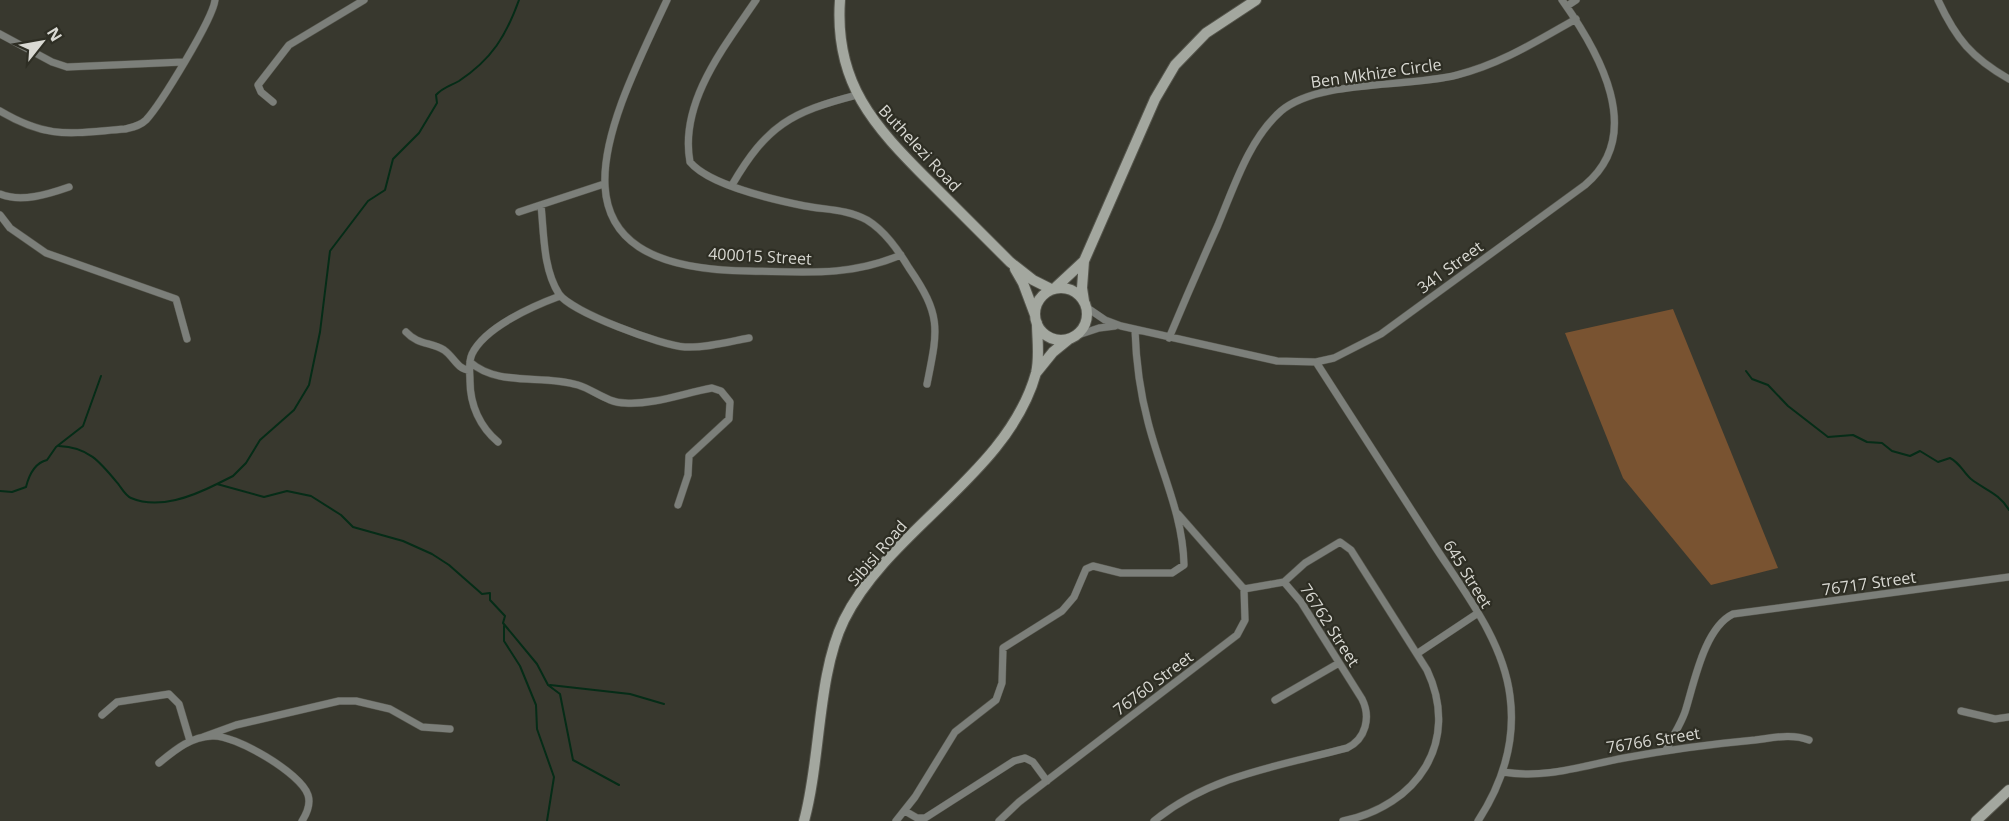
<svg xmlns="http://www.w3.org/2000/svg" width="2009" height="821" font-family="'Open Sans',sans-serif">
  <rect width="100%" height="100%" fill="#38382e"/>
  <!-- green -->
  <path fill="#795331" d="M1673,309L1778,568L1711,585L1623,478L1565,333Z"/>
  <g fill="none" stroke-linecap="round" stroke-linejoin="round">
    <!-- stream -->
    <path stroke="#052c17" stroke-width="2" d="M1746,371L1752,379L1768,385L1788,406L1828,437L1853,435L1867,442L1882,443L1892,451L1910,456L1920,451L1938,462L1950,458C1960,463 1963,472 1971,479C1985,490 1999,493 2009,510
      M59,446C89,447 101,463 119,485C122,489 126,496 131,498C159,510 193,496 217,484L264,497L287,491L311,496L341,515L353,527L403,541L432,554L449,565L482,594L490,593V600L505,616L503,623L537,664L548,685L560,694L573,760L619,785
      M217,484L233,476L246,463L260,440L294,410L309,385L320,332L330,251L368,201L385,190L393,159L419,133L437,103L436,95C443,87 450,86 459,81C492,59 506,36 519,0
      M0,491L12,492L26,487C29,475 34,463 47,460L56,447L83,426L101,376
      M504,626V641L520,666L536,705L537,729L554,777L547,821
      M550,685L630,694L664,704"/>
    <defs>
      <path id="street" d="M667,0C607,127 534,269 749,271C805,272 848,277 901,255
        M756,0C724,47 679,103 690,162C709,185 775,200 805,206C826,210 847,209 867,220C885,231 898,250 909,268C942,316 938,329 927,384
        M1938,0C1956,39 1972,58 2009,79
        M1567,6L1576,0
        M0,34L52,62L67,67L183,62
        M273,102L261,92L258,85L289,45L364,0
        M0,111C49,140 71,133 125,129C133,127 140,126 146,120C160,105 213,19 215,0
        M732,185C767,125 791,112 857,95
        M0,194C21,203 49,194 69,187
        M541,205C544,234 543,269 559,294C571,312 663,346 685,347C706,348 728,342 749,338
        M519,212L604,184
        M0,215L10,228L46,253L176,299L187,339
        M1086,307L1105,320L1121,326L1277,361L1316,362L1334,358L1381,334L1585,185C1646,134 1599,52 1562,0
        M406,332C418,345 431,342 444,350C454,357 457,369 469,370
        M1075,336L1099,328L1115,326
        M1169,338C1185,300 1201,263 1218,225C1234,187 1249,139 1281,111C1319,79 1407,88 1457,75C1501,64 1537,41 1576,19
        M470,362C498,387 543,374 578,385C594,390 608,403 625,403C653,405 684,393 712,388L721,391L730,402L729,419L689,456L688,475L678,505
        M1316,362C1355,422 1394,482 1432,542C1462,589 1503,639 1510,696C1516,741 1502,784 1478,821
        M498,442C480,427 470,405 470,381C470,372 468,363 472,354C485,327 533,306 560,296
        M1178,514L1244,589L1284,582
        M1418,653L1478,613
        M1275,700L1339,663
        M1961,711L1995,719L2009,717
        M102,715L117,702L169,694L179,704L190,741
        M203,737L236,725L339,701H356L390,709L422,727L450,729
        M1666,750C1672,737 1680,726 1685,712C1694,684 1704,628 1733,614L2009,577
        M159,763C175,750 190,737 212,736C234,734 301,773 308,795C311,804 307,813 302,821
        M1503,772C1546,779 1582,766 1624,758C1667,750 1711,744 1755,740C1772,738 1792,733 1809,740
        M905,811L917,818H925L1014,761L1025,758L1033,762L1047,781
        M896,821L915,797L955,732L996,700L1002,683L1003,648L1062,611L1074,597L1086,569L1093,566L1121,573H1172L1184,565C1183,514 1160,470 1148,422C1140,392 1136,361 1135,330
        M999,821L1019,802L1237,635L1245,620L1244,589
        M1154,821C1211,775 1279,766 1347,748C1366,739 1371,717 1362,699L1301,602L1284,582L1305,563L1340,542L1351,550L1427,670C1461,742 1417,806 1343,821"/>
      <path id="secondary" d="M840,0C834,83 874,126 929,181C956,208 983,235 1010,262L1033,280L1051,289
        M1015,269L1023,283L1035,315
        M1056,287L1084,261
        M1035 314a26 26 0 1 1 52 0a26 26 0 1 1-52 0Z
        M1084,301L1082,288L1084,261L1155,99L1175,65L1206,33L1256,0
        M1036,373L1053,352L1069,339
        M804,821C821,760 817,675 844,620C889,529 1008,474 1036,373C1040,357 1037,339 1037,323
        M1976,821L2009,790"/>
    </defs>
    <!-- street casing -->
    <use href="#street" stroke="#55554c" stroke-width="8"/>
    <!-- secondary casing -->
    <use href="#secondary" stroke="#55554c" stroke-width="12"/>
    <!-- street -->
    <use href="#street" stroke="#7c7f7a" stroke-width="7"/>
    <!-- secondary -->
    <use href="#secondary" stroke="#a3a79f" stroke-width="10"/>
  </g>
  <g text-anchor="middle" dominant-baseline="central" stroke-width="4.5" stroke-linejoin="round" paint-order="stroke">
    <!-- street labels -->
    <g font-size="16" fill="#d9d9d3" stroke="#2e2e24">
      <text transform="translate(1376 73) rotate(-8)">Ben Mkhize Circle</text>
      <text transform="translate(920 148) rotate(47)">Buthelezi Road</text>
      <text transform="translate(760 256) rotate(3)">400015 Street</text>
      <text transform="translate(1450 267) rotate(-36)">341 Street</text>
      <text transform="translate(877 553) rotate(-49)">Sibisi Road</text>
      <text transform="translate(1468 574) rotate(58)">645 Street</text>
      <text transform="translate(1869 583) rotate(-8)">76717 Street</text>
      <text transform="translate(1330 625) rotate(57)">76762 Street</text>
      <text transform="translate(1153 683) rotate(-37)">76760 Street</text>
      <text transform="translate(1653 740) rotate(-9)">76766 Street</text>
    </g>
  </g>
  <!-- north arrow -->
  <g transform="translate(42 42) rotate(59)" stroke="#2e2e24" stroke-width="4.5" paint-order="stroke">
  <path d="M0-4.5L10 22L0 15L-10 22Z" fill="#d9d9d3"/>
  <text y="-9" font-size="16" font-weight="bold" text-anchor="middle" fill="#d9d9d3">N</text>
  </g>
</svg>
